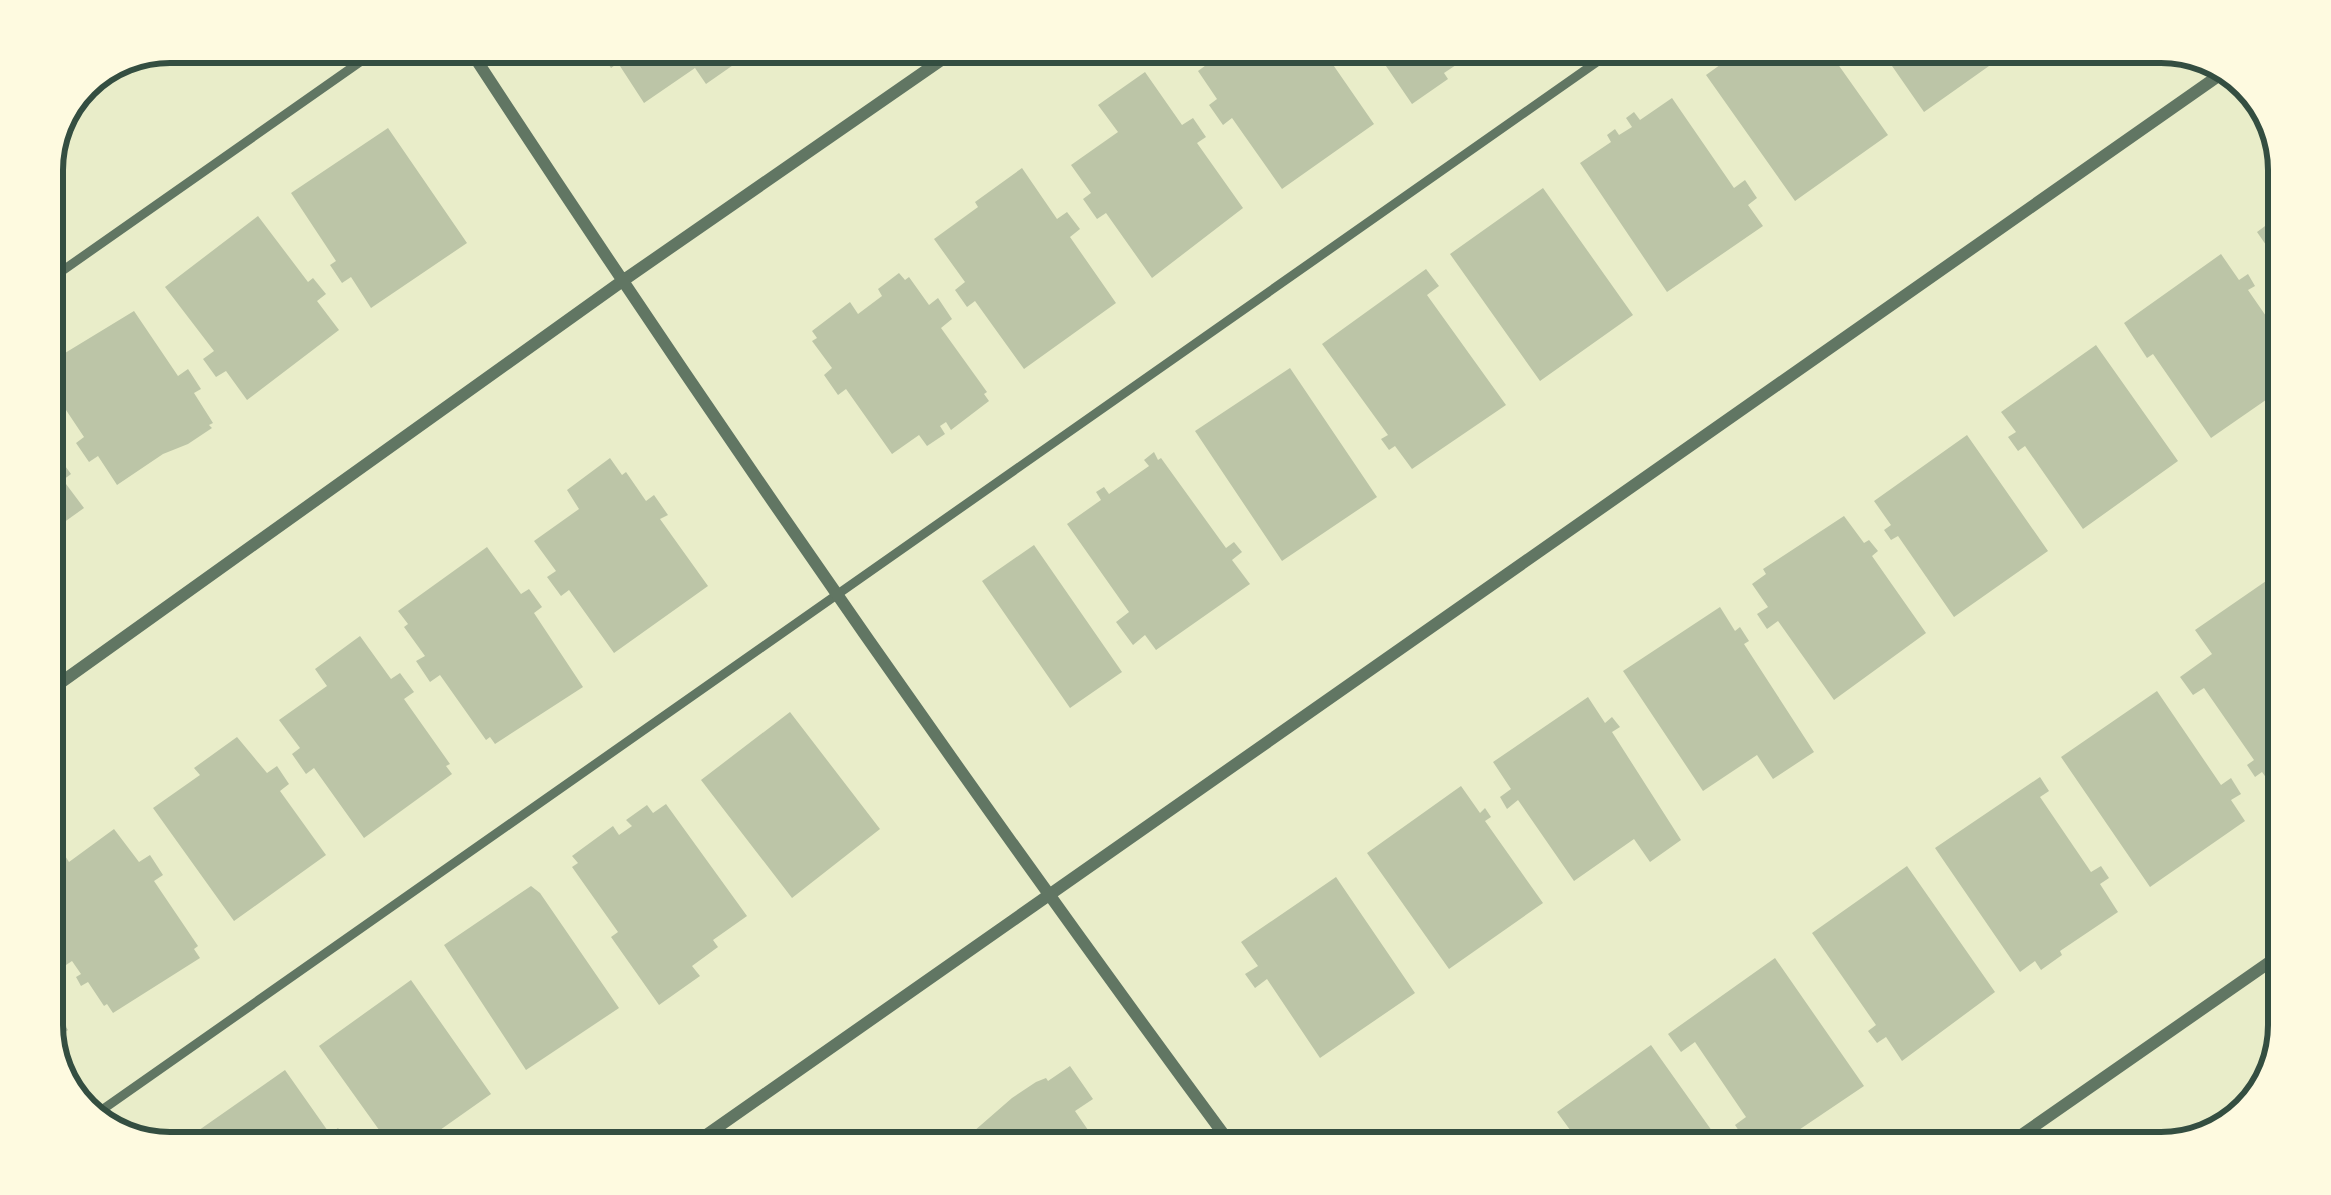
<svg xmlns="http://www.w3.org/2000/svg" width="2331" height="1195" font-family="'Roboto Serif',serif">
  <rect width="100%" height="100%" fill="#e9edc9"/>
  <!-- building -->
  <path fill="#bcc5a7" d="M603,45L744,46L749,54L706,84L695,68L644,103L618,63L611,68L605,59L611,56Z
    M1228,49L1337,50L1327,56L1374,124L1282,189L1232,118L1223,125L1209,105L1217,99L1198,71Z
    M1375,50H1443L1477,51L1444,73L1448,79L1412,104Z
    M1738,52L1830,53L1888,135L1795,201L1706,75Z
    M1883,53L1950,54H2006L1924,112Z
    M1145,72L1182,125L1193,118L1206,137L1197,143L1243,208L1152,278L1106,213L1097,219L1083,199L1091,193L1071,165L1118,132L1098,105Z
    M76,89L86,103L61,121L73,95Z
    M1672,98L1734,188L1745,180L1757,198L1748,205L1763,226L1667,292L1580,163L1611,142L1607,135L1615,129L1619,135L1632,127L1626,118L1634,112L1640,120Z
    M388,128L467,243L371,308L351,277L342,283L330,265L336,261L291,193Z
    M1022,168L1057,219L1067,212L1080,229L1070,237L1116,303L1024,369L975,301L967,307L955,290L965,282L934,239L978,207L975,202Z
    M1543,188L1633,315L1540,381L1450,254Z
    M2288,209L2287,273L2282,266L2274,272L2265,260L2273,255L2257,232Z
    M258,216L308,282L313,278L326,294L317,301L339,330L247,400L226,371L216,377L203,359L214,351L165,287Z
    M2221,254L2239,280L2248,274L2255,286L2248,290L2286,345V386L2211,438L2153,354L2147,358L2124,323Z
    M1426,269L1439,286L1427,295L1506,405L1412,469L1395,446L1389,450L1381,439L1388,435L1322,344Z
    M899,273L905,280L909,277L929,305L938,298L952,319L941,328L987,392L984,394L989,401L951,430L946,422L940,426L945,434L927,446L919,435L892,454L846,389L838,395L824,375L832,368L812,341L817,338L812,331L850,302L858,314L882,296L878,289Z
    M134,311L178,376L188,369L201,389L194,393L213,423L209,425L212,428L188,444L163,454L117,485L98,456L89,462L76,443L84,437L42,374V367Z
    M2096,345L2178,461L2083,529L2025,446L2018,451L2008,437L2016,432L2001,412Z
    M1290,368L1377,497L1282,561L1195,431Z
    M1967,435L2048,551L1954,617L1898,536L1891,540L1884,530L1891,525L1874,501Z
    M42,449L50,460L57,455L71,474L63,480L84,508L42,538Z
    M1154,452L1158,460L1161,458L1226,548L1234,542L1242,552L1232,560L1250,584L1156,650L1145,635L1133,645L1116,622L1129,612L1067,524L1101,500L1096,492L1104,487L1109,494L1149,466L1144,460Z
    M610,458L622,475L626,472L646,501L654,495L668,515L660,519L708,586L614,653L569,590L561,596L547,577L556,571L534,541L579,509L567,490Z
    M1844,516L1864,543L1869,540L1878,551L1872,556L1926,633L1834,700L1778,621L1767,629L1757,614L1768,607L1752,584L1766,574L1763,569Z
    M1034,545L1122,672L1070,708L982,581Z
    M487,547L521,594L529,589L542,607L534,613L583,687L495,744L490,737L486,740L440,675L430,682L416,661L425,656L404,627L408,624L398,611Z
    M2269,579L2282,598L2280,797L2262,772L2255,777L2247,765L2254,760L2204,688L2193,695L2180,677L2212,654L2195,630Z
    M1720,607L1735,631L1740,627L1749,641L1744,644L1814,752L1773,779L1757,755L1703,791L1623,671Z
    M360,636L391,679L400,673L414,692L404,699L450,764L446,766L452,774L364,838L314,768L306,774L292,754L300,748L279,720L327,686L315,669Z
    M2157,691L2221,785L2231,778L2241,794L2231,800L2245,821L2150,887L2061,757Z
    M1588,697L1605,723L1612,717L1620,727L1612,732L1681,840L1650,862L1634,839L1574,881L1518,800L1507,809L1500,797L1511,789L1493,762Z
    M790,712L880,829L792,898L701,780Z
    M237,737L267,773L277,766L289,784L280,791L326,855L234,921L153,808L200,775L194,768Z
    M2040,777L2049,791L2040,797L2091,872L2101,866L2109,878L2100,884L2118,912L2060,951L2062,955L2041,970L2035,961L2020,972L1935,848Z
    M1461,786L1480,813L1485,808L1491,817L1485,821L1543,903L1449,969L1367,853Z
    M666,804L747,916L713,940L718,947L692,966L700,976L659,1005L611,937L618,932L572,867L578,863L572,856L613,826L619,835L632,826L626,820L647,805L653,813Z
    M114,829L139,862L150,855L163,875L154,881L198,946L194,949L200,958L113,1013L107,1004L104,1006L88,982L81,986L76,977L81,974L72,961L66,965L57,952L62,948L58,942L48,948L42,940V851L56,842L69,862Z
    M1907,866L1995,992L1902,1061L1886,1037L1877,1043L1868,1031L1876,1025L1812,933Z
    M1336,877L1415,993L1320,1058L1267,979L1255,988L1245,974L1258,966L1241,942Z
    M531,886L540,893L619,1008L526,1070L444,945Z
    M1775,958L1864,1086L1769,1150L1754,1130L1743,1137L1735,1125L1746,1117L1695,1042L1681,1052L1668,1034Z
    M411,980L491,1094L423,1142L387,1141L319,1046Z
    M42,993L68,1030L46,1046L42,1034Z
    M1651,1045L1717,1138L1721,1134L1730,1147L1584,1149L1557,1112Z
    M1070,1066L1093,1099L1075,1111L1099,1146L958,1145L1012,1098L1036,1082L1046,1078L1048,1081Z
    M285,1070L330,1134L338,1128L348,1141L195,1140L192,1135Z"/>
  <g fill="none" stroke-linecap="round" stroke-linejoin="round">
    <!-- service -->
    <path stroke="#617663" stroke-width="9" d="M42,285L387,43
      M89,1119L1611,52"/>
    <!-- minor -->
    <path stroke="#617663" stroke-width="12" d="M466,44C711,419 967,787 1233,1147
      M42,696L621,282L960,47
      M695,1143L2231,67
      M1997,1152L2277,957"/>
  </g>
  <!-- crop -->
  <path d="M0 0H2331V1195H0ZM170 63H2161A107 107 0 0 1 2268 170V1025A107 107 0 0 1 2161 1132H170A107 107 0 0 1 63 1025V170A107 107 0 0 1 170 63Z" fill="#fefae0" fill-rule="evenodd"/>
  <path fill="none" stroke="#344e41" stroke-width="6" d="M170 63H2161A107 107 0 0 1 2268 170V1025A107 107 0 0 1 2161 1132H170A107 107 0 0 1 63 1025V170A107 107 0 0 1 170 63Z"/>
</svg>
